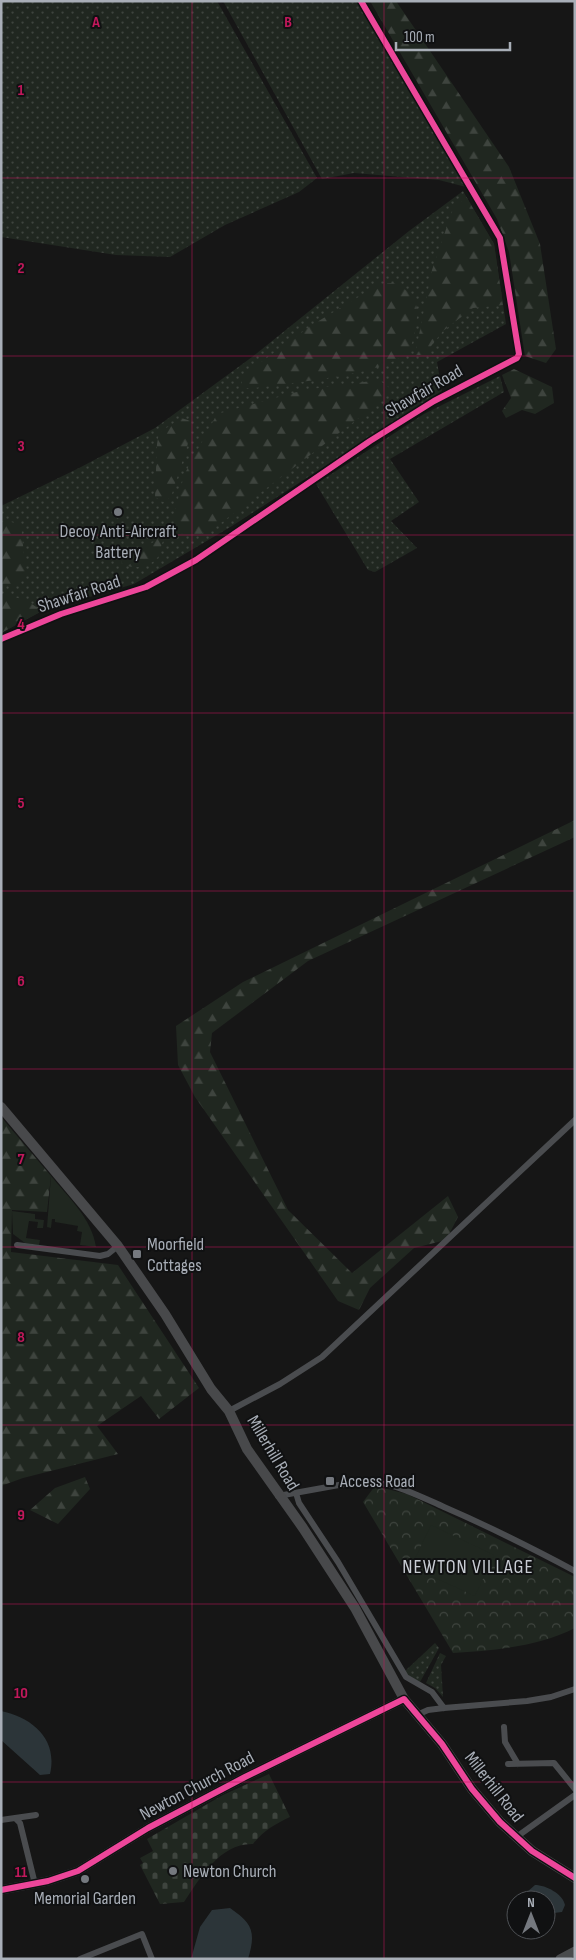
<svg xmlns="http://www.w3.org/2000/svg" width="576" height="1960" font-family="'Sofia Sans Condensed',sans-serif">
  <defs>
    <pattern id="grass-dots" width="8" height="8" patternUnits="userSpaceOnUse" patternTransform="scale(1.25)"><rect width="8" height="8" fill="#202720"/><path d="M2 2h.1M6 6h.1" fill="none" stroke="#3e443e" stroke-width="1.8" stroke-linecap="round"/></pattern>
    <pattern id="forest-firs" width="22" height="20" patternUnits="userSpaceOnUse" patternTransform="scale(1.25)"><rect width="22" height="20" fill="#202720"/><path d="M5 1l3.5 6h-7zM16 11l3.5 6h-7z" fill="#3e443e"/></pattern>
    <pattern id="cemetery-stones" width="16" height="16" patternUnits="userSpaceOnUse" patternTransform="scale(1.25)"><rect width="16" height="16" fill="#202720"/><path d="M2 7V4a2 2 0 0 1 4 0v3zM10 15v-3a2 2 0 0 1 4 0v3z" fill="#3e443e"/></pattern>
    <pattern id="park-crowns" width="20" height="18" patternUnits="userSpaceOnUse" patternTransform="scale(1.25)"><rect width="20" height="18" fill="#202720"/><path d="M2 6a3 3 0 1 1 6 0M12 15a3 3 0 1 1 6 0" fill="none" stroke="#3e443e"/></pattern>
  </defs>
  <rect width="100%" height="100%" fill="#161616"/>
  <!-- grass -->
  <path fill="url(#grass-dots)" d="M1,1H217L317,178L299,192L225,225L170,257L116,255L1,237Z
    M223,1H358L466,187L439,180L354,173L322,179Z
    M463,191L494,244L506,324L437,362L442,391L232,526L134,584L42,611L1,633V506L79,468L155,428L252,357L409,231Z
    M500,376L504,392L390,459L419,502L391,521L417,548L375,572L368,570L316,484L424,414Z
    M435,1643L439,1648L420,1682L410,1677L405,1671Z
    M440,1653L446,1656L441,1665L443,1697L435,1688L426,1683Z"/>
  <!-- forest -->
  <path fill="url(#forest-firs)" d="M370,1H396L509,167L540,244L556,349L546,363L525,356L509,252L497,219Z
    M467,198L494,244L503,305L473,308L443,331L424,355H415L432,270L454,206Z
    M393,283C408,289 419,299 417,317C416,328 414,345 406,353C384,375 289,383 255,388H242V376L312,325L380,284Z
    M514,369L552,387L554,403L535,414L522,410L506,418L502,411L511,398L502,375Z
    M379,380L391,389L385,398L217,526L195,537L179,533L173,519L184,475L217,414L304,390Z
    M181,418L191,421V434L171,497L163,502L155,497L157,444L159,433Z
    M5,520L21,525L26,575L21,582L11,587L1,584V523Z
    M158,538L163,541C161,546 160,553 158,557C149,568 131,570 121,563C128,548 146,551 158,538Z
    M1,594L26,600L42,611L1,633Z
    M575,820V837L308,961L212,1033L210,1052L288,1210L352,1273L448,1196L458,1217L446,1240L414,1248L370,1288L359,1310L338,1301L195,1097L178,1065L176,1026L243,982Z
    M1,1117L51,1176L47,1212L12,1210L11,1252L118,1265L199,1388L159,1419L141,1396L97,1426L118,1454L23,1478L1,1486Z
    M85,1477L90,1489L58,1524L30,1510L55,1488Z"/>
  <!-- cemetery -->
  <path fill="url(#cemetery-stones)" d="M269,1774L290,1817C275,1824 263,1831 253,1844C220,1843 200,1878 184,1902L160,1904L140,1865L143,1863L140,1858L153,1851L147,1839L223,1795Z"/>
  <!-- park -->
  <path fill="url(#park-crowns)" d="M375,1486L407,1494L575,1577V1628C538,1647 494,1650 453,1653L363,1502Z"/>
  <!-- garden -->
  <path fill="#202720" d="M51,1176C69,1198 92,1219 96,1247L80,1245L82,1232L77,1231L78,1226L55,1222V1219H52L51,1228L47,1227Z
    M12,1211L35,1214V1219L44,1220L43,1228H37L38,1222L29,1221L26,1238L40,1240L39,1245L25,1243L13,1234Z
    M431,1525L494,1555L475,1596L411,1567Z"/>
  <!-- water -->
  <path fill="#2c3539" d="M1,1711C33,1718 58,1739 50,1774L40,1775L1,1740Z
    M535,1885C546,1885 563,1894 565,1905L562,1912L546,1914V1900H527V1892Z
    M230,1908C253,1924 256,1932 248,1959H191L200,1927L212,1910Z"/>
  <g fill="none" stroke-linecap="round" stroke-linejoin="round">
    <!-- street -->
    <path stroke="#4a4c4f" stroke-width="6" d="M1,639L61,614L146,587L196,560L370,441L434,401L517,358L519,354L500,238L361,1
      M17,1245L100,1256L108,1254L118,1246
      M229,1411L280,1384L322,1357L575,1120
      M296,1493L299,1503L338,1562L406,1677L432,1692L444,1708
      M278,1496L361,1481C391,1481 417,1495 444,1507C488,1526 532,1548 575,1571
      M417,1715L428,1710L444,1708L527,1701L551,1697L575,1689
      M504,1727L505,1742L518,1764
      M508,1764L554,1763L575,1789
      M15,1818L36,1815
      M1,1820L15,1818L20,1823L35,1884
      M515,1838L575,1795
      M80,1959L142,1934L152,1959"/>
    <!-- secondary -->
    <path stroke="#494b4d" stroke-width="9" d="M1,1890L48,1881L78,1871L148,1828L245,1777L404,1699
      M560,1959L575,1951"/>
    <!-- primary -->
    <path stroke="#48494b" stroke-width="10" d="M1,1107L118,1246L165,1314L211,1389L229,1411L247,1449L303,1528L355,1608L404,1699L442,1744L472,1789L500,1822L532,1851L575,1878"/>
    <defs>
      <path id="cycleway" d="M1,639L61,614L146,587L196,560L370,441L434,401L517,358L519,354L500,238L361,1
        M1,1890L48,1881L78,1871L148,1828L245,1777L404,1699L442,1744L472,1789L500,1822L532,1851L575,1878"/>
    </defs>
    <!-- cycleway casing -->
    <use href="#cycleway" stroke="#101112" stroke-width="9"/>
    <!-- cycleway -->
    <use href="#cycleway" stroke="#ed469a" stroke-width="6"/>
  </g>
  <!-- grid -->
  <path fill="none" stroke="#c2185b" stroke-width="1" stroke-opacity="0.55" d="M192,1V1959M384,1V1959M1,178H575M1,356H575M1,535H575M1,713H575M1,891H575M1,1069H575M1,1247H575M1,1425H575M1,1604H575M1,1782H575"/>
  <!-- markers -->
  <g fill="#75797f" stroke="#101112" stroke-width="2">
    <circle cx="118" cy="512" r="5"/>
    <rect x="132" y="1249" width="10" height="10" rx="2.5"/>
    <rect x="325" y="1476" width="10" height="10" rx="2.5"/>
    <circle cx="173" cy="1871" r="5"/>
    <circle cx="85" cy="1879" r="5"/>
  </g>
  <g text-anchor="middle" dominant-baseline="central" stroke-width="4" stroke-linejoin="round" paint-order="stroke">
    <!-- street labels -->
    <g font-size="18" fill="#a8aeb7" stroke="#101112">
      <text transform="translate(424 391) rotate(-30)">Shawfair Road</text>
      <text transform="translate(79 594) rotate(-18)">Shawfair Road</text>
      <text transform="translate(273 1453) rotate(59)">Millerhill Road</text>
      <text transform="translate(197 1786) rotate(-28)">Newton Church Road</text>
      <text transform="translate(494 1787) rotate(52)">Millerhill Road</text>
    </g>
    <!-- poi labels -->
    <g font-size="18" fill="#a8aeb7" stroke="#101112" text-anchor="start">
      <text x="118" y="531" text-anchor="middle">Decoy Anti-Aircraft<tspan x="118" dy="21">Battery</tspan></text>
      <text x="147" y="1244">Moorfield<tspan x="147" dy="21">Cottages</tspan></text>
      <text x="340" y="1481">Access Road</text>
      <text x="183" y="1871">Newton Church</text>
      <text x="85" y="1898" text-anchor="middle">Memorial Garden</text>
    </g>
    <!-- quarter labels -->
    <g font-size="20" letter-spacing="1" fill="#c8ccd3" stroke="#101112">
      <text x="468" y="1567">NEWTON VILLAGE</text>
    </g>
  </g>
  <g font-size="16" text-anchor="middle" font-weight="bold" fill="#c2185b" stroke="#101112" stroke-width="4" stroke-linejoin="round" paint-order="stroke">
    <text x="96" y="27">A</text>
    <text x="288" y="27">B</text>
    <text x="21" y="95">1</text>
    <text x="21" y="273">2</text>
    <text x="21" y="451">3</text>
    <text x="21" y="629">4</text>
    <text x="21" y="808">5</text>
    <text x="21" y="986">6</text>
    <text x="21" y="1164">7</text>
    <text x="21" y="1342">8</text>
    <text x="21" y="1520">9</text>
    <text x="21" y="1698">10</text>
    <text x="21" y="1877">11</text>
  </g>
  <!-- border -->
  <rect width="576" height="1960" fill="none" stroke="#a8aeb7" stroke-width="5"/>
  <!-- north arrow -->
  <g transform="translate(531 1915)"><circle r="24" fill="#101112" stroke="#4d5054"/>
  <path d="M0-4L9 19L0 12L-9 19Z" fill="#75797f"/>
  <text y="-8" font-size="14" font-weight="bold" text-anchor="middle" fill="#a8aeb7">N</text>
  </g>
  <!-- scale -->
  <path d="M396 42v8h114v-8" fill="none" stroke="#a8aeb7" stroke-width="2.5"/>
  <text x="404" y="42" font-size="15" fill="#a8aeb7" stroke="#101112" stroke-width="4" paint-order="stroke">100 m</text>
</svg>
